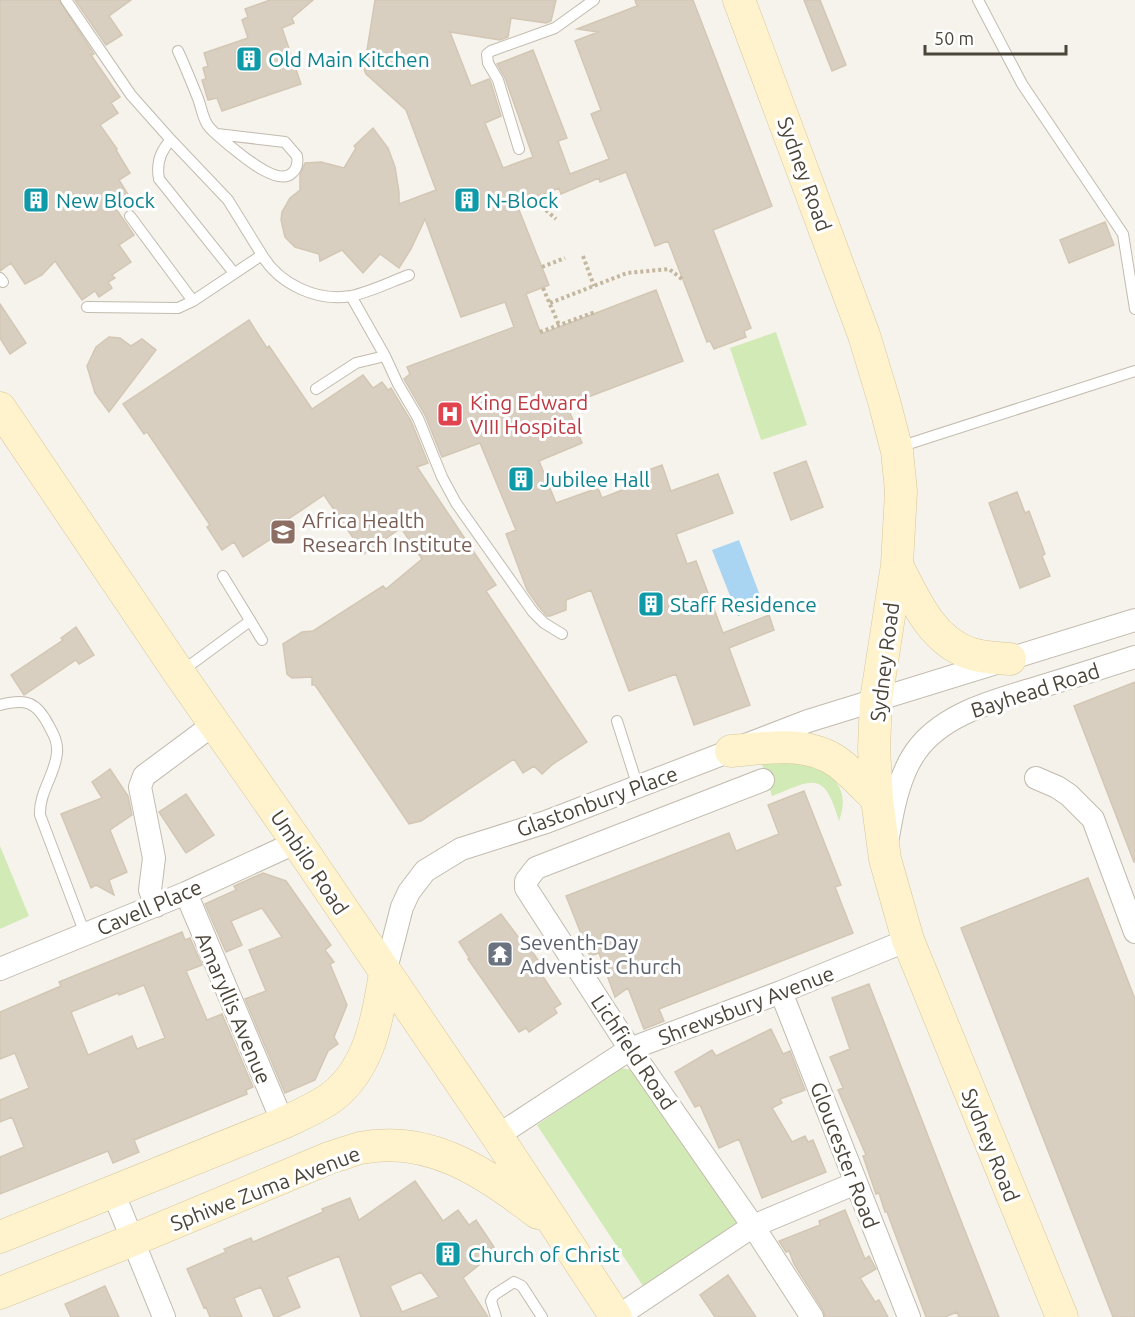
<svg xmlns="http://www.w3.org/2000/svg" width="1135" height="1317" font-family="Ubuntu,sans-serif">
  <rect width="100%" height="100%" fill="#f6f3ec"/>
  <!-- green -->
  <path fill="#d2eab5" d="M776,332L807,425L761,440L730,348Z
    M795,759C826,769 853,783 839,821C824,770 814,779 772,796L762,764Z
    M0,846L29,916L0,929Z
    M621,1068L632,1070L741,1227L645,1289L537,1125Z"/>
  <!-- water -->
  <path fill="#a9d4f2" d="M739,540L764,606L738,616L712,550Z"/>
  <!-- building -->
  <path fill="#d8cfc1" stroke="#d3c7b4" stroke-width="1.5" fill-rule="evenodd" d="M0,0H59L94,54L91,55L120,97L111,103L118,113L100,125L117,149L116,150L130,173L119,180L129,196L114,206L134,235L119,245L131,262L112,275L115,278L108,282L112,288L99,297L95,291L82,300L55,261L42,275L25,284L11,263L0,271Z
    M75,0H131L109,16L122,35L106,45Z
    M270,0H313L292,18L294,23L282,28L301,84L222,111L217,98L208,100L202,80L206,79L203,68L208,66L204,53L248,38L242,20L248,17L245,9Z
    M375,0H556L551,21L546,23L511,18L508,37L500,40L450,32L471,86L489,79L491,83L501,116L485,123L503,168L533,157L505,78L497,64L533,50L567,138L558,141L570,174L609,159L591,114L601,110L575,41L598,32L577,29L637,6L635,0H693L772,206L713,230L751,328L744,331L746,337L714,349L710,341L707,342L668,241L655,246L626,172L600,182L599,178L561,194L559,188L517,205L549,285L526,294L541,334L656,290L683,361L567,405L582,443L539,461L556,503L598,488L602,498L630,487L627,478L662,465L671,491L718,474L733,513L676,534L687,564L696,561L723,633L769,615L774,630L729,648L750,705L694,725L676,674L629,691L591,590L566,600V610L550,616H547L539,607L527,590L506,534L516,530L480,443L442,457L425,415L404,379L410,374L407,367L514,327L505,302L461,317L425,219L411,249L399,268L380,254L363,273L342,250L320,261L319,254L295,247L285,237L281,220L282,212L290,198L300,190V175L305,163L321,162L344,168L356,148L354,146L373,128L388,148L395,167L399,192V204L436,190L406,110L366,74L364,69Z
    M804,0H820L846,65L832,71Z
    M1105,222L1114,245L1069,263L1060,240Z
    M0,304L26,343L10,354L0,338Z
    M249,320L267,348L269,346L312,409L363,375L373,388L382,382L388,390L391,388L411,421L428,463L417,467L496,585L486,591L587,742L553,764L542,774L534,766L523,773L514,759L421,821L409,824L315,685H312V677L292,678L287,674L283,644L302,632L313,631L383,586L386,589L422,559L401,528L364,554L324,495L281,524L285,530L243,557L234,542L222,550L207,527L210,525L147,432L144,434L123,404Z
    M109,337L120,338L131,346L142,339L156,350L109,412L95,393L87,366L96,347Z
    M806,461L823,507L791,520L774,473Z
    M1017,492L1025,513L1029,511L1045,554L1042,556L1050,576L1020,588L989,503Z
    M76,627L94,655L79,664L76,660L24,695L11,675L63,640L61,638Z
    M1135,682V862H1134L1074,706Z
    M110,769L128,796L132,815L110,830L127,872L109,880L114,895L96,885L91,888L61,814L102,798L92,782Z
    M804,791L841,885L835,887L853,933L659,1009L664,1021L644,1029L628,988L615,997L599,953L590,956L566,896L729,833L736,851L779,834L768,805Z
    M186,794L214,835L186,853L159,812Z
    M263,873L286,881L331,945L325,950L334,962L330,964L347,1005L334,1037L338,1044L328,1051L315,1080L285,1093L245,999L266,991L249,950L282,937L262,908L231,921L242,945L226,952L205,904L236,890L234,886Z
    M1088,878L1135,999V1317H1113L961,928Z
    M501,914L525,946L527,944L540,963L536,966L561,1004L554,1008L557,1013L529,1032L526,1028L519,1032L468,959H470L459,942Z
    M182,932L185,940L190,938L202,965L186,971L207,1020L222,1014L253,1087L246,1090L247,1094L134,1140L139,1152L113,1163L108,1151L0,1194V1157L24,1147L12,1117L0,1122V1100L29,1088L15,1053L0,1059V1012L61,986L59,982ZM144,985L165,1038L137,1049L132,1036L88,1055L71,1012L118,993L119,995Z
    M869,984L965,1231L999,1317H959L957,1312L945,1317H926L887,1212H885L879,1193L876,1194L863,1156L866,1155L838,1090L843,1088L830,1057L850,1049L832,998Z
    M771,1029L783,1054L790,1051L805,1090L780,1099L782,1103L772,1108L792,1142L805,1136L808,1142L813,1140L826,1172L762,1198L739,1139L719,1148L700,1105L695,1107L675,1072L712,1050L716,1056Z
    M415,1181L443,1221L458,1210L469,1225L476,1220L494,1247L487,1251L490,1256L463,1278L488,1317H361L339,1256L287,1277L300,1307L277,1317H274L261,1287L234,1298L242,1317H210L206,1307L204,1308L187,1269L226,1252L224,1249L251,1238L253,1242L323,1212L322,1209L350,1198L359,1220ZM421,1272L439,1297L402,1312L390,1286Z
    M845,1210L865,1259L869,1256L876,1269L860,1278L875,1302L879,1300L888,1317H825L823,1310L794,1264L789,1251L786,1252L779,1241L820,1225L819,1221Z
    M728,1275L756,1317H715L700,1295Z
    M105,1286L119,1317H71L65,1304Z"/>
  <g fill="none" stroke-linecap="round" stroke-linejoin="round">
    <defs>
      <path id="lane" d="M66,0L131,95L171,140C160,151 156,163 159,179L234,273
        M978,0L1022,84L1123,234L1135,309
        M178,51C185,66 191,81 197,96C201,105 202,116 207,124C211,131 218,135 224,141C237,151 277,188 292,173C298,168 298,162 297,156L285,142L217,134
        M519,149L498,80L488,63L487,54L491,51L555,28L594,0
        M130,216L193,301
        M262,255C279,284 317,302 351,296C370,292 390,282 409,275
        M0,278L3,282
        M351,296L385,356L398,384L418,418L442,477L456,503L533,612L544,623L562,634
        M87,307L178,308L193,301L262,255L228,200L171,140
        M316,389L356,363L385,356
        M899,447L1135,371
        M223,576L262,640
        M182,671L250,621
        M0,705C26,698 37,702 49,726C54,735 58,743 57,753C55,775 39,792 40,815L85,934
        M617,721L638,787
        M496,1317L491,1301L494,1295L514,1282L522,1286L542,1317"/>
      <path id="street" d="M1036,778L1057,787L1069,795L1093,819L1135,932
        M763,780L536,868L526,881V888L630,1049L753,1226L812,1317
        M888,837C893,807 900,770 920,746C949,711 1001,699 1043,686C1073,677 1104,667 1135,657
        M186,893L283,1123
        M156,906L150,890L154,858L140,787L144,776L214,724
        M0,969L186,893L297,842
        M385,973L402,907L409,892L425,871L461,849L546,822L808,721L1135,620
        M781,992L909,1317
        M497,1136L630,1049L781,992L908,940
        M113,1192L164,1317
        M617,1317L753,1226L856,1183"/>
      <path id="secondary" d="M739,0L864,335L884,401L897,451L901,491L897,565L876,700L874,749L877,799L885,859L908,940L1062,1317
        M0,408L179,673L297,842L497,1136L616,1317
        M897,565C914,598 931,640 969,653C982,658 996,658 1010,659
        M731,751C768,748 808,740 839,763C853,774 865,787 877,799
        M0,1237L283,1123C300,1115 317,1108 332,1097C370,1068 378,1017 385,973
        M0,1293L133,1240L329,1158C339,1155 350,1151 360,1148C430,1134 485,1173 538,1213"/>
    </defs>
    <!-- lane casing -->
    <use href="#lane" stroke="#c2bbae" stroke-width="12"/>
    <!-- street casing -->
    <use href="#street" stroke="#c2bbae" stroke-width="24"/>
    <!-- secondary casing -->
    <use href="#secondary" stroke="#d6c79b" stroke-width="33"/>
    <!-- path -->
    <path stroke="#c4b79f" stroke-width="4" stroke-dasharray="3 3" stroke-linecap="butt" d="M537,202L556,219
      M583,256L594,286
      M542,267L565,258
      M543,288L559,325
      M550,303L627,273L669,269L683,280
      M540,332L595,312"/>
    <!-- lane -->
    <use href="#lane" stroke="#fff" stroke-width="10"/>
    <!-- street -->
    <use href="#street" stroke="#fff" stroke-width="22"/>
    <!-- secondary -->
    <use href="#secondary" stroke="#fff3cd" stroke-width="32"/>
  </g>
  <!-- icons -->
  <defs>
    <symbol id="building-square" viewBox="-11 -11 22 22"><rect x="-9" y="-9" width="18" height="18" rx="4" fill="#0f9aa8" stroke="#fff"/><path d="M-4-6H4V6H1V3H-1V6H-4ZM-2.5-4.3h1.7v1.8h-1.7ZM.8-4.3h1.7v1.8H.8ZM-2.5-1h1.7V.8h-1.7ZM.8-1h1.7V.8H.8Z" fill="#fff"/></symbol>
    <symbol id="hospital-square" viewBox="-11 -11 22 22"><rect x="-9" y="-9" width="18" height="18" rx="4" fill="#e0444e" stroke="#fff"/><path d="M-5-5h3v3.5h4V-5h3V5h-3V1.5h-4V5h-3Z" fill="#fff"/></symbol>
    <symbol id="school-square" viewBox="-11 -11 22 22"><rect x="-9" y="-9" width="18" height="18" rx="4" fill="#8d6e63" stroke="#fff"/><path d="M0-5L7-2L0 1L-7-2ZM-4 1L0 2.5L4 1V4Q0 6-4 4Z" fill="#fff"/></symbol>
    <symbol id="temple-square" viewBox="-11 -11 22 22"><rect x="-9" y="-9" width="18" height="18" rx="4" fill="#6b7280" stroke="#fff"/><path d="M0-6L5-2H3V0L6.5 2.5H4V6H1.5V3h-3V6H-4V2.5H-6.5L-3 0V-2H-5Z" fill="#fff"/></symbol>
  </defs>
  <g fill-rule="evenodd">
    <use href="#building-square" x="234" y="44" width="30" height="30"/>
    <use href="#building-square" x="21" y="185" width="30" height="30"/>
    <use href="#building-square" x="452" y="185" width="30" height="30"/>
    <use href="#hospital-square" x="435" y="399" width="30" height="30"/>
    <use href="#building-square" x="506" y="464" width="30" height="30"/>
    <use href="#school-square" x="268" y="517" width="30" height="30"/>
    <use href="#building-square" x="636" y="589" width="30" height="30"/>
    <use href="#temple-square" x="485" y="939" width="30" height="30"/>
    <use href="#building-square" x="433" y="1239" width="30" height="30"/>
  </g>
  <g text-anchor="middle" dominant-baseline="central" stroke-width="6" stroke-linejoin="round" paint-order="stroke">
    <!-- culture labels -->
    <g font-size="21" fill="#0d838f" stroke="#fff" text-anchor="start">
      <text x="268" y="59">Old Main Kitchen</text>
      <text x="56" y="200">New Block</text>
      <text x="486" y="200">N-Block</text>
      <text x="540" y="479">Jubilee Hall</text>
      <text x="670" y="604">Staff Residence</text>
      <text x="468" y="1254">Church of Christ</text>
    </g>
    <!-- street labels -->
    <g font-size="21" fill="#4b4439" stroke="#fff">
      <text transform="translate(805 174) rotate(70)">Sydney Road</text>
      <text transform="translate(884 662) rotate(-83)">Sydney Road</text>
      <text transform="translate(1035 690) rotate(-18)">Bayhead Road</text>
      <text transform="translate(597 801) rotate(-20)">Glastonbury Place</text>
      <text transform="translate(310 862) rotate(56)">Umbilo Road</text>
      <text transform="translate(149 907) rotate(-23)">Cavell Place</text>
      <text transform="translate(746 1005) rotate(-21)">Shrewsbury Avenue</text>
      <text transform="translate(234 1008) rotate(67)">Amaryllis Avenue</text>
      <text transform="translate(634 1052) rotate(56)">Lichfield Road</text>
      <text transform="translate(991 1145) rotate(68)">Sydney Road</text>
      <text transform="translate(845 1155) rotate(69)">Gloucester Road</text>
      <text transform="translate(265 1188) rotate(-21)">Sphiwe Zuma Avenue</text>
    </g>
    <!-- health labels -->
    <g font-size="21" fill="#be3a42" stroke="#fff" text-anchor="start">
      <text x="470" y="402">King Edward<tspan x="470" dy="24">VIII Hospital</tspan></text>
    </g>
    <!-- education labels -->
    <g font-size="21" fill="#785e54" stroke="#fff" text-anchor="start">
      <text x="302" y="520">Africa Health<tspan x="302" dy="24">Research Institute</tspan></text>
    </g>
    <!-- worship labels -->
    <g font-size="21" fill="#5b616d" stroke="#fff" text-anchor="start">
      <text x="520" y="942">Seventh-Day<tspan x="520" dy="24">Adventist Church</tspan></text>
    </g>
  </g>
  <!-- scale -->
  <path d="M925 45v9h141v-9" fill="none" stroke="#4b4439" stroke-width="3"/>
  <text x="934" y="45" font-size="18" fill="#4b4439" stroke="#ffffff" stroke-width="4.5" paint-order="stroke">50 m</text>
</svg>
